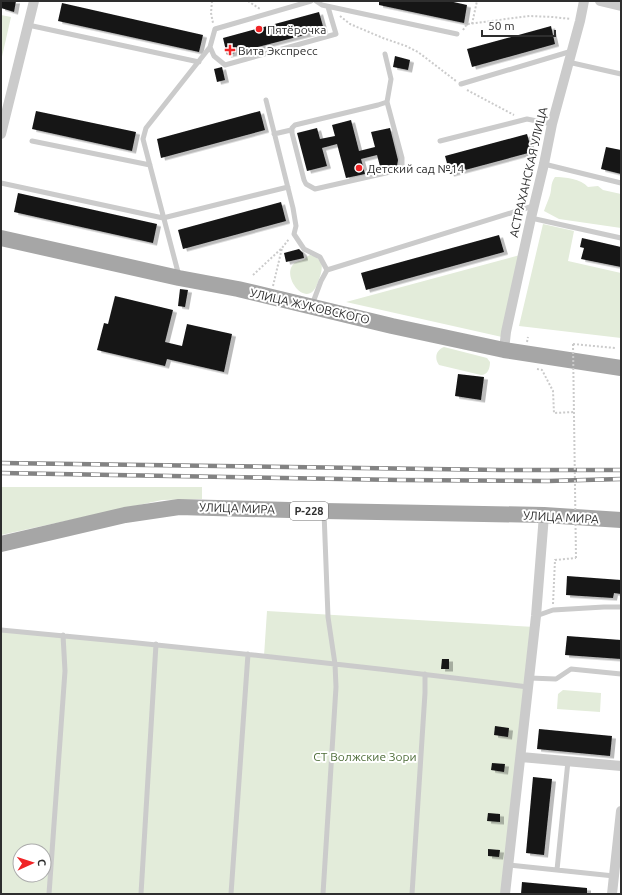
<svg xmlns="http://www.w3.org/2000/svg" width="622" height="895" font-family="Ubuntu,sans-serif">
  <defs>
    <filter id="shadow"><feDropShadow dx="4" dy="2.5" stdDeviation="0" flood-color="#0004"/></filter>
  </defs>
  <rect width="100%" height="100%" fill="#fff"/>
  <!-- green -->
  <path fill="#e3ecda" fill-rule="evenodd" d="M1,15L11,17L1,61Z
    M555,177C565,177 581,179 588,187L598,186L603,190L621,194V228L559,219L544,211C546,205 548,201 550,195C552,189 550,184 555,177Z
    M543,224L574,231L568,261L621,273V338L519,326Z
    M310,255L314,256L321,261C323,268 321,275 318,282C309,311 283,280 292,266C295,261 298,262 303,260C305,259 307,256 310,255Z
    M520,255L502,337L346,302Z
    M444,347L487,358L490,362C490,368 488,375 481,375L439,365C434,358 436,350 444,347Z
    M1,487H202V499L162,500L1,535Z
    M267,611L535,627L505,894H1V630L264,656ZM20,851H44V875H20Z
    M563,690L601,693L600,712L557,709L558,694Z"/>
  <!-- building -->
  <path fill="#151515" filter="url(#shadow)" d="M1,1H16L14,12L1,8Z
    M379,1H449L467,5L464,23L379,5Z
    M62,3L203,35L199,52L58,21Z
    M319,12L324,30L227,55L223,38Z
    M551,26L555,44L472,67L467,49Z
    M395,56L410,60L408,70L393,67Z
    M222,67L225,80L217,82L214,69Z
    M36,111L136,132L132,151L32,129Z
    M260,111L265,130L161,158L157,139Z
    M351,120L359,151L375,147L371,132L390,128L398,160L397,166L381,170L377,155L361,159L365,174L346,178L337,144L322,148L327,166L307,171L297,133L317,128L320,139L335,136L332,125Z
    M527,134L532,152L450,174L445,156Z
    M606,147L621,150V174L601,169Z
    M18,193L157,224L153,243L14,212Z
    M281,202L286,221L183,249L178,230Z
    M499,235L504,252L366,290L361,273Z
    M582,238L621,247V267L581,259L584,248L580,247Z
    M299,249L303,253L304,258L286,262L284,253Z
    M180,289L188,290L185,307L178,306Z
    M115,296L173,310L165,342L182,346L187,324L232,334L224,372L167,359L165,366L97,350L104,323L108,324Z
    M458,374L484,377L481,400L455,396Z
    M567,576L621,580V594L614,593L613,598L566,595Z
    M567,636L621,640V659L565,655Z
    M442,659H449V669H441Z
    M495,726L509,728L508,737L494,735Z
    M539,729L612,736L610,756L537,749Z
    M492,763L505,764L504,772L491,770Z
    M533,777L552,779L544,855L526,853Z
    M488,813L500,814V822L487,821Z
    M488,849L500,850L499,857L488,856Z
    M522,882L587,888V894H521Z"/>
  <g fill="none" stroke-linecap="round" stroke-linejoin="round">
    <!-- path -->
    <path stroke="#cbcbcb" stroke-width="2" stroke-dasharray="2 2" stroke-linecap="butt" d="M212,1L211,13L213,23
      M248,1L260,9
      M340,16L350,24L383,38L406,46L418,52L456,81
      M472,24L477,1
      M463,30L467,24L530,16L553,17L571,19
      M467,90L514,115
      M253,275L282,248L289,239
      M273,286L282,248
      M527,342L528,337
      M573,344L615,348
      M537,369L542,370L553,391L554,413L574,412
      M553,604L555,560L576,558"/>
    <!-- service -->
    <path stroke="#cbcbcb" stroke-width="5" d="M316,1L322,5L457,34
      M28,25L199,62
      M210,47L214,56L225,65L336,34L328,7
      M385,54L391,79L387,102L378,105L295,125L292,128V133L304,180L306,184L315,189L399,170L402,166V158L387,102
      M568,62L621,74
      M461,84L572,51
      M266,100L293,208L296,226L294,234L304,249L320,257L327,270
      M274,134L291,130
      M32,141L150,165
      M440,141L527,119L552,124
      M544,164L621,183
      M1,183L163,218L288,187
      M531,218L621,238
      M179,276L143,139L146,128L210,47L215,29L311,1
      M312,305L321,281L327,270L533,206
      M536,616L553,610L604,607H621
      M1,630C177,646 353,665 528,687
      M529,678L556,679L571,669L621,674
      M509,865L614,876
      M557,870L568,761
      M49,894L65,671L63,635
      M141,894L156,644
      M231,894L248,654
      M323,894L336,687L335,664L328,617L324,512
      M412,894L425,693V674"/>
    <!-- minor -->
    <path stroke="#cbcbcb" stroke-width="10" d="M600,1L621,6
      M1,134L34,1
      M504,350L506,332L531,218L544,164L552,124L580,21L584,1
      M521,757L621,766
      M505,894L536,616L544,515
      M612,894L621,811"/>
    <!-- primary -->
    <path stroke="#a6a6a6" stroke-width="16" d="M1,238L179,278L238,289L392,326L504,350L621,368
      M1,544L125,515L179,507L324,511L544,515L621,520"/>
    <defs>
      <path id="rail" d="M1,463L502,470H621
        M1,473L400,480L548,481L621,479"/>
    </defs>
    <!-- rail casing -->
    <use href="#rail" stroke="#838383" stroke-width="4.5"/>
    <!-- rail -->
    <use href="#rail" stroke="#fff" stroke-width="3" stroke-dasharray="9" stroke-linecap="butt"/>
    <!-- path-bridge -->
    <path stroke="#cbcbcb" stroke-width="2" stroke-dasharray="2 2" stroke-linecap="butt" d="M573,344L576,558"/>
  </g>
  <!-- markers -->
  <g fill="#f02426" stroke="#fff" stroke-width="1.5">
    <circle cx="259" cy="29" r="4"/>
    <path d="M228 44h4v4h4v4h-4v4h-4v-4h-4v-4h4z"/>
    <circle cx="359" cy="168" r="4"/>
  </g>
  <g text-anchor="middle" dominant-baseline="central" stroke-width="4" stroke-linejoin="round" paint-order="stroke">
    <!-- shield labels -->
    <rect fill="#fff" stroke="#6d6d6d" stroke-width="1" x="290" y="502" width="38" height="18" rx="3"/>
    <g font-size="11" font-weight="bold" fill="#2e2e2e">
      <text x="309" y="511">Р-228</text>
    </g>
    <!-- poi labels -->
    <g font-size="12" fill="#2e2e2e" stroke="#fff" text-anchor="start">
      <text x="267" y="29">Пятёрочка</text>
      <text x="238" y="50">Вита Экспресс</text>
      <text x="367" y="168">Детский сад №14</text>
    </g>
    <!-- street labels -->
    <g font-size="12" fill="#2e2e2e" stroke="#fff">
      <text transform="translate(528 172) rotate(-77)">АСТРАХАНСКАЯ УЛИЦА</text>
      <text transform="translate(310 306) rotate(13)">УЛИЦА ЖУКОВСКОГО</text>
      <text transform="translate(237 508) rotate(2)">УЛИЦА МИРА</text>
      <text transform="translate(561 517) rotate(3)">УЛИЦА МИРА</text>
    </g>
    <!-- park labels -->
    <g font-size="12" fill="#4d6c38" stroke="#fff">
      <text x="365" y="756">СТ Волжские Зори</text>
    </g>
  </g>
  <!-- border -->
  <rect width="622" height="895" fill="none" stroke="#2e2e2e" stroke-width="4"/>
  <!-- north arrow -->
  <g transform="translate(32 863) rotate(87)"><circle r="19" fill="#ffffff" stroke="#ababab"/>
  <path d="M0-3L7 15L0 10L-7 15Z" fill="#f02426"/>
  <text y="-6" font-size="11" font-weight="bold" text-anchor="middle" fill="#2e2e2e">С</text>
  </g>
  <!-- scale -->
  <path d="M482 30v6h73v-6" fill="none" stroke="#2e2e2e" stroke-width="2"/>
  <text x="488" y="30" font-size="12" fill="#2e2e2e" stroke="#ffffff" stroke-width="3" paint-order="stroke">50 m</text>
</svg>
